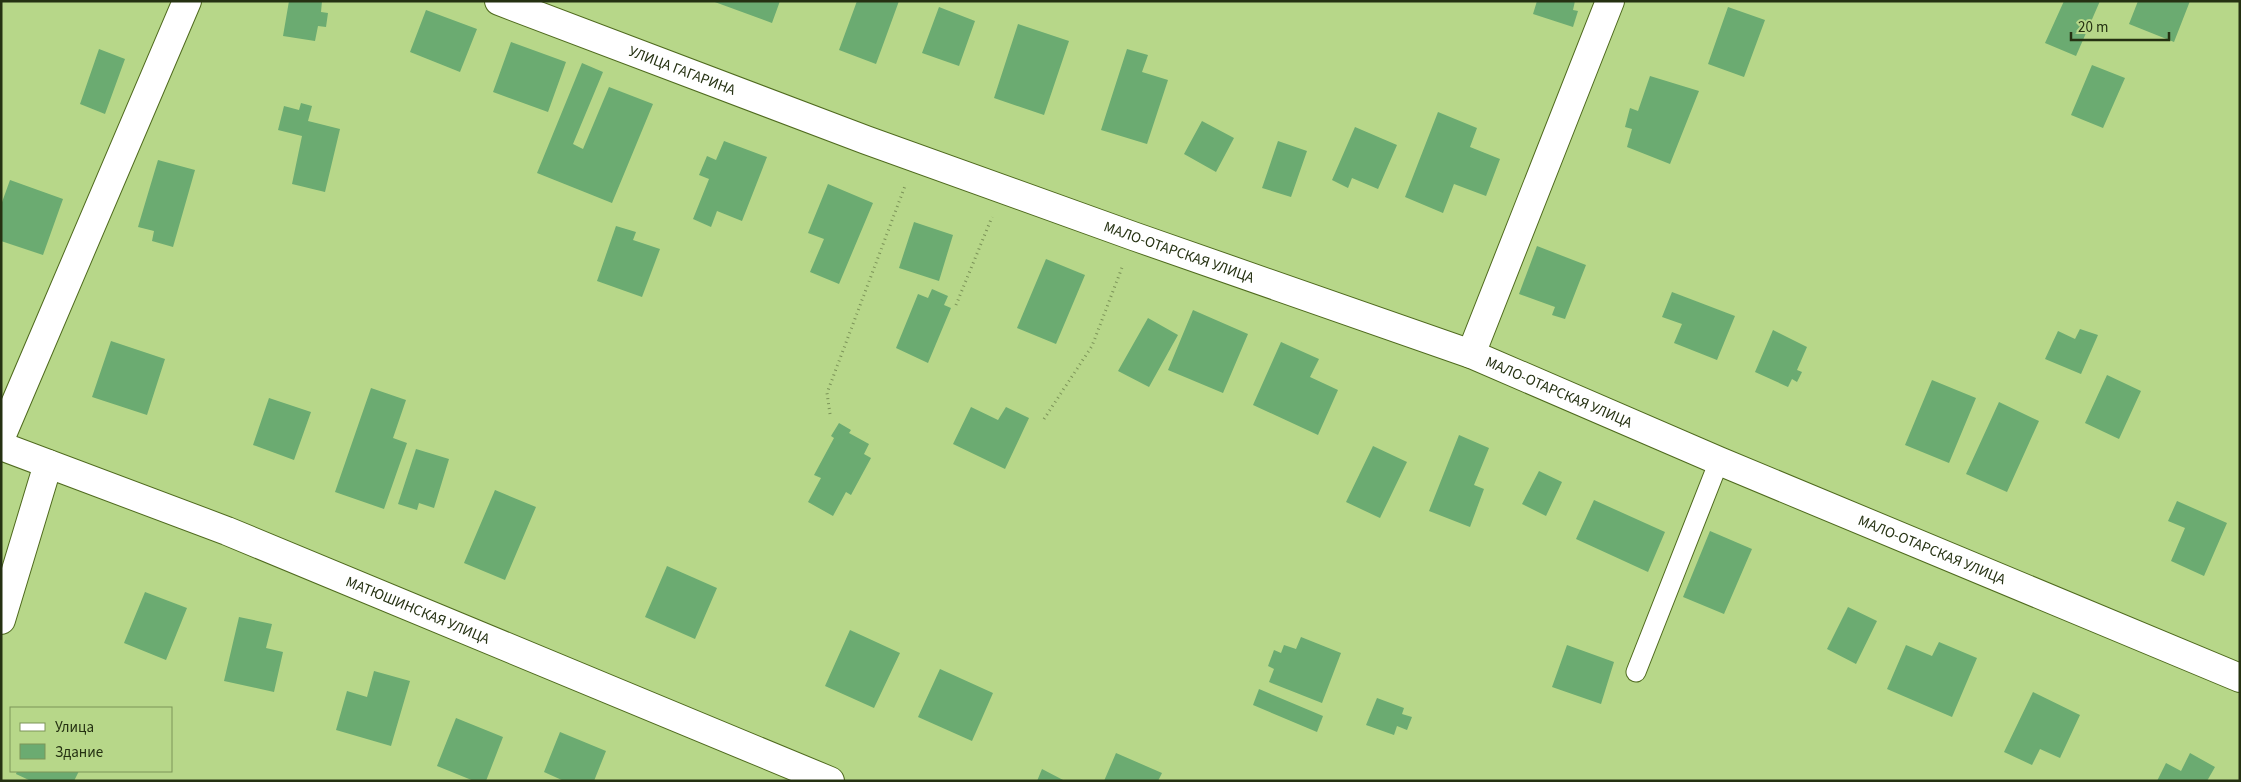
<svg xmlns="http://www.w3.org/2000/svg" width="2241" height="782" font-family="'Source Sans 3',sans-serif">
  <rect width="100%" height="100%" fill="#b7d789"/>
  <!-- building -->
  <path fill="#6bab71" d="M289,1H322L321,12L328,13L326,27L318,26L315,41L283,36Z
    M712,1H780L772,23Z
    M857,1H899L876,64L839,50Z
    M1537,1H1575L1573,10L1578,11L1573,27L1533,14Z
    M2064,1H2100L2076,56L2045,43Z
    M2138,1H2190L2174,42L2129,24Z
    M939,7L975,21L959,66L922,53Z
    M1728,7L1765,20L1744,77L1708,64Z
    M426,10L477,29L460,72L410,52Z
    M1018,24L1069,41L1044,115L994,98Z
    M511,42L566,62L548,112L493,92Z
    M99,49L125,59L105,114L80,104Z
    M1127,49L1148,55L1142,72L1168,80L1147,144L1101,130Z
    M582,63L603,72L573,144L583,149L609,87L653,104L612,203L537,173Z
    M2092,65L2125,78L2103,128L2071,115Z
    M1650,76L1699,91L1670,164L1627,147L1632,129L1625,127L1630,108L1638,111Z
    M301,103L312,106L308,121L340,129L325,192L292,184L302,136L278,130L284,106L299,110Z
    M1438,112L1477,128L1470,147L1500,159L1486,196L1454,184L1443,213L1405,197Z
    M1202,121L1234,138L1216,172L1184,154Z
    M1355,127L1397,145L1378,189L1352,178L1348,188L1332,180Z
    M724,141L767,157L742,221L717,211L711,227L693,219L709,179L699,175L707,156L716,160Z
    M1278,141L1307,151L1291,197L1262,188Z
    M158,160L195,170L173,247L152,241L154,231L138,227Z
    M10,180L63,199L43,255L1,241V205Z
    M828,184L873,203L839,284L810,272L824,239L808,233Z
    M914,222L953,235L939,281L899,268Z
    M616,226L636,232L633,240L660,249L642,297L597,281Z
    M1537,246L1586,265L1565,319L1552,315L1555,307L1519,294Z
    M1046,259L1085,275L1056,344L1017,328Z
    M932,289L948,296L944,305L951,308L928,363L896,348L918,294L928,298Z
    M1672,292L1735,316L1717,360L1674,343L1682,324L1662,317Z
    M1193,310L1248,334L1223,393L1168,370Z
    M1148,318L1178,335L1149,387L1118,371Z
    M2080,329L2098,335L2081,374L2045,359L2058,331L2075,339Z
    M1773,330L1807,347L1797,370L1802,372L1797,382L1792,379L1788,387L1755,372Z
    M111,341L165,359L147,415L92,397Z
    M1281,342L1319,359L1310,377L1338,390L1318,435L1253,405Z
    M2107,375L2141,391L2119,439L2085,423Z
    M1932,380L1976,398L1949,463L1905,445Z
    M371,388L406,400L393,438L407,443L384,509L335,492Z
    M269,398L311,412L294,460L253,445Z
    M1999,402L2039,421L2007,492L1966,474Z
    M971,407L998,420L1006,407L1029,418L1005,469L953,444Z
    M839,423L851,430L849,433L869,444L864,454L871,458L851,495L846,492L833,516L808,502L821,478L814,475L834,438L831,436Z
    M1459,435L1489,448L1474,485L1484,489L1470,527L1429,511Z
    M1373,446L1407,462L1380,518L1346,502Z
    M416,449L449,459L434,508L419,503L417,510L398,504Z
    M1539,471L1562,482L1546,516L1522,504Z
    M495,490L536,507L505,580L464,563Z
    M1594,500L1665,532L1648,572L1576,539Z
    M2177,501L2227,523L2204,576L2171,561L2185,528L2168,521Z
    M1710,531L1752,549L1724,614L1683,597Z
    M667,566L717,588L695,639L645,617Z
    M145,592L187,608L166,660L124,643Z
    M1848,607L1877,621L1856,664L1827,649Z
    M239,617L272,624L266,648L283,652L274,692L224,681Z
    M850,630L900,653L874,708L825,686Z
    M1301,637L1341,653L1322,703L1269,682L1274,669L1268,666L1274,650L1281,653L1284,645L1296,649Z
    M1939,642L1977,658L1952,717L1887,689L1906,645L1932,656Z
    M1567,645L1614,662L1601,704L1552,687Z
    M940,669L993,693L972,741L918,717Z
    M374,671L410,681L391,746L336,730L347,691L367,697Z
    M1259,689L1323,716L1317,732L1253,705Z
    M2033,692L2080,715L2060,758L2040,749L2032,765L2004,752Z
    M1377,698L1404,708L1402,714L1412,717L1407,730L1397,726L1394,735L1366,725Z
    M456,718L503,737L486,781H474L437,766Z
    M560,732L606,751L594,781H564L544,772Z
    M1116,753L1162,773L1158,781H1104Z
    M2190,753L2215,767L2207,781H2157L2166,763L2181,771Z
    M1042,769L1065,781H1037Z
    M17,771H79L74,781H31L16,774Z"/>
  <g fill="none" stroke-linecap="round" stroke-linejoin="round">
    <defs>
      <path id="lane" d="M1636,672L1719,461"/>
      <g id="street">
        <path id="s1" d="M499,1L866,140L1133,236L1471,354L1719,461L2240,678"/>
        <path d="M1471,354L1610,1"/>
        <path d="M1,437L187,1"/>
        <path id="s2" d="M1,446L227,531L830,781"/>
        <path d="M1,620L48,464"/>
      </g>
    </defs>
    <!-- lane casing -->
    <use href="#lane" stroke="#4f6a1e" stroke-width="21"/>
    <!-- street casing -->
    <use href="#street" stroke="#4f6a1e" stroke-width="30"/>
    <!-- path -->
    <path stroke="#7b9358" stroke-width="3" stroke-dasharray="1 4" stroke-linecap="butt" d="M956,305L992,217
      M830,414L827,393L905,186
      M1044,419L1092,346L1123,265"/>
    <!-- lane -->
    <use href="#lane" stroke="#fff" stroke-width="19"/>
    <!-- street -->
    <use href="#street" stroke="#fff" stroke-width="28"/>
  </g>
  <g text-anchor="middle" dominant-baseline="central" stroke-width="4" stroke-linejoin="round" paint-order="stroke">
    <!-- street labels -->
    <g font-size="15" fill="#253112" stroke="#b7d789">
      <text stroke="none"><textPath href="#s1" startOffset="196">УЛИЦА ГАГАРИНА</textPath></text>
      <text stroke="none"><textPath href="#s1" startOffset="725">МАЛО-ОТАРСКАЯ УЛИЦА</textPath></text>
      <text stroke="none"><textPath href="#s1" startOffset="1130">МАЛО-ОТАРСКАЯ УЛИЦА</textPath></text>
      <text stroke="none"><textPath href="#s1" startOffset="1535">МАЛО-ОТАРСКАЯ УЛИЦА</textPath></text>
      <text stroke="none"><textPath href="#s2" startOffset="448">МАТЮШИНСКАЯ УЛИЦА</textPath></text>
    </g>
  </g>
  <!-- border -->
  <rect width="2241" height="782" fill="none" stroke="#253112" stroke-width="5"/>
  <!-- legend -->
  <rect x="10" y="707" width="162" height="65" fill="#b7d789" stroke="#7d9559"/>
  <rect x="20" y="723" width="25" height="8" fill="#ffffff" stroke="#7d9559"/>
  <text x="55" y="732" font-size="15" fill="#253112">Улица</text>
  <rect x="20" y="744" width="25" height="15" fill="#6bab71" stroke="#7d9559"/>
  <text x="55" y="757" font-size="15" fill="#253112">Здание</text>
  <!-- scale -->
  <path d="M2071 32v8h98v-8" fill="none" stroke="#253112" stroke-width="2.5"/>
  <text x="2078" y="32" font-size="15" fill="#253112" stroke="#b7d789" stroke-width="4" paint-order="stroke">20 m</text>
</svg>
